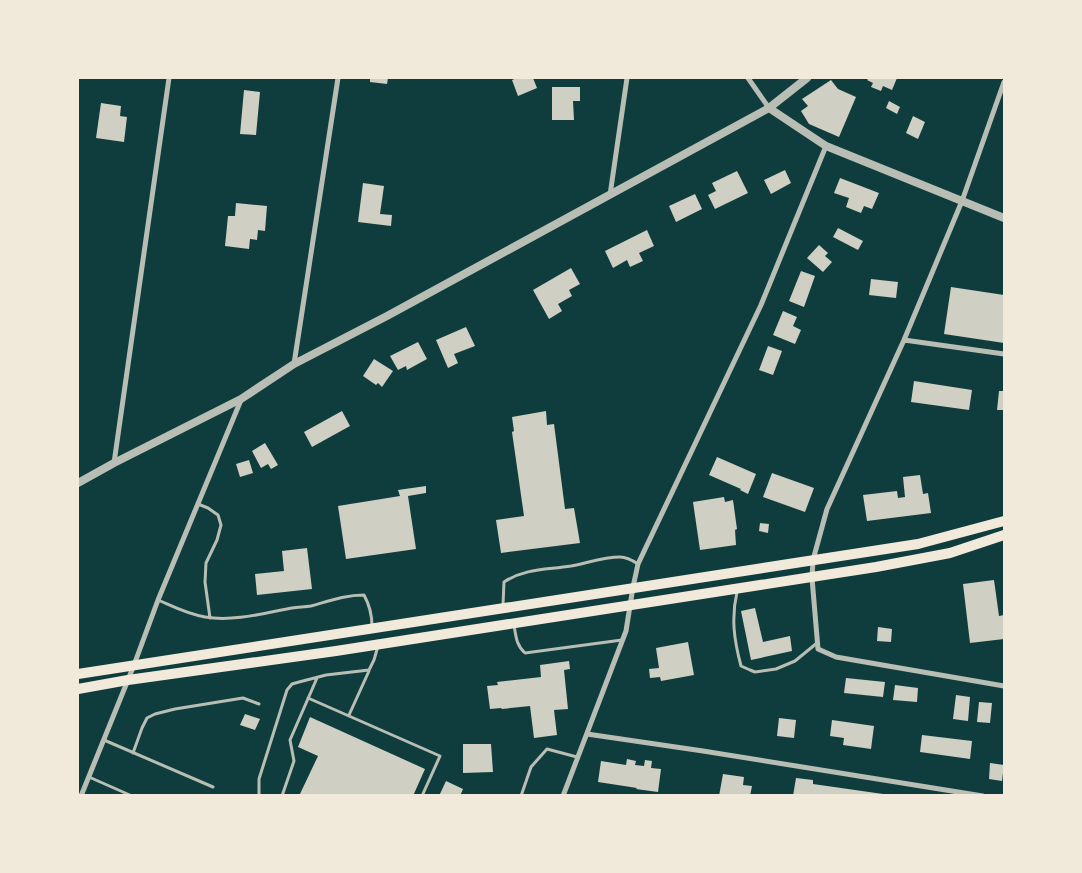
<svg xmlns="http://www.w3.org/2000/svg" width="1082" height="873" font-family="'Asap Condensed',sans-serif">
  <rect width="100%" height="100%" fill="#0f3d3e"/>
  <!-- building -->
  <path fill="#cfcfc3" d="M370,78H388L387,84L370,82Z
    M517,78H533L537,88L518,96L512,80Z
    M869,78H897L892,90L883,86L881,91L871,87L873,83L867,80Z
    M831,80L838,89L856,97L839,137L809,124L801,111L808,106L802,99Z
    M552,87H580V101H573L574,120H552Z
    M244,90L260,92L256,135L240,134Z
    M889,101L900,107L897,114L886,108Z
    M101,103L121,106L120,116L127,117L124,142L96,138Z
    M913,116L925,122L918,139L906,133Z
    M785,170L791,183L771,194L764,180Z
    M737,171L748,193L715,209L708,195L716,191L712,183Z
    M840,178L879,193L872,209L864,206L861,213L846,207L849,198L834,193Z
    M363,183L384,186L380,214L392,215L391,226L358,222Z
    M695,194L702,209L676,222L669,206Z
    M236,203L267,206L265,231L258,230L257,240L250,239L249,249L225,246L228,216H235Z
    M838,228L863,241L858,250L833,237Z
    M647,230L654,246L639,253L643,261L630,267L627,260L613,268L605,251Z
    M819,245L828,253L825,256L832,262L823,272L807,258Z
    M571,268L580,284L569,290L572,296L558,304L562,311L549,319L533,290Z
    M801,271L815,276L804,307L789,301Z
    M871,279L898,282L896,298L869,295Z
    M951,287L1004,295V343L944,334Z
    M783,311L797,317L793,326L801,330L795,344L773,335Z
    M466,327L475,346L454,354L458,363L448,368L436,340Z
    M418,342L427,359L407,370L406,366L398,370L390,356Z
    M768,346L782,351L773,375L759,370Z
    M374,359L393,371L382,387L378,383L376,385L363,376Z
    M914,381L972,390L969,410L911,402Z
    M999,391H1004V410H997Z
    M342,411L350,426L312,447L304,432Z
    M546,411L547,425L554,424L565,509L574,508L580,543L501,553L496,520L524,516L512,432L514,431L512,417Z
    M265,443L278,465L271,469L268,464L261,468L252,451Z
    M717,457L756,474L748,494L740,490L741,489L709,475Z
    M249,460L253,473L240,477L236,464Z
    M772,473L814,488L805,512L763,497Z
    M920,475L923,494L928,493L931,513L867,521L863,495L897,491L898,498L905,497L903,477Z
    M426,486V493L408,496L416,549L346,559L338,506L400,496L398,490Z
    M724,497L725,502L733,500L737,529L735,530L736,545L700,550L693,502Z
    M760,523L769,524L768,533L759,531Z
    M307,548L312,589L257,595L255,574L284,571L282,551Z
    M994,580L999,616L1004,615V639L970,643L963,584Z
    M755,608L763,642L790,636L792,651L751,660L741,611Z
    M878,627L892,629L891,642L877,641Z
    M688,642L694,675L661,681L660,677L650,678L649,669L659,668L656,648Z
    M569,661L570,669L564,670L568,709L554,710L557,735L534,738L530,706L502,709L501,708L490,709L487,686L498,685L497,682L541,677L540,665Z
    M846,678L885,682L883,697L844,693Z
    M895,685L918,688L917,702L893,700Z
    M956,695L970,697L968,721L953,719Z
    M979,702L992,703L990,723L977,722Z
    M245,714L260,719L255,730L240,725Z
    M310,717L425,769L413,796H299L318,756L298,747Z
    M779,718L796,720L794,738L777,736Z
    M832,720L874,726L871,749L843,745L844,738L830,736Z
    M922,735L972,741L970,759L920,752Z
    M463,744H491L493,772L463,773Z
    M627,759L636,761L635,765L644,766L645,760L652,761L651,768L661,769L658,792L636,789L637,788L598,782L601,761L626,765Z
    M990,763L1004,765L1002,781L989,779Z
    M723,774L744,777L743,785L752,786L750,796H719Z
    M796,778L813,780V784L883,794V796H793Z
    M446,781L463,789L460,796H439Z"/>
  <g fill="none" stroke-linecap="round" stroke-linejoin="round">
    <!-- service -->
    <path stroke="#b8beb3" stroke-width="3" d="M198,504L208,508L218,515L221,525L217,540L206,563L205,582L210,618
      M737,592C731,618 734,640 741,666L750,670L755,672L776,669L795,661L817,643
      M158,600C174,607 187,614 205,617C233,622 265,613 292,608C299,607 305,607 311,606C329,601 345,595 364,595C370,606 372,614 372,626
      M503,605L504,582C526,568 546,570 571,566C587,563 604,557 620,557C627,557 632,560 638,564
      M514,625C516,636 516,645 525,653L622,640
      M308,698L440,756L422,796
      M349,715L369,671
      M104,740L213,787
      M133,753L142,728L147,718L155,714L175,709L243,698L259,704
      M89,777L132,796
      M259,796V779L287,690L292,684L299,682L326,675L369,670L374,660L378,646
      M282,796L294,761L290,740L317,678
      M521,796L531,767L547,749L577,757"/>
    <!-- minor -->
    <path stroke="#b8beb3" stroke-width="5" d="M748,78L769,108
      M1004,82L962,201L904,340L827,509L813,560L812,578L818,649L836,657L1004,686
      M610,195L627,78
      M904,340L1004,354
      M294,364L338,78
      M114,463L169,78
      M587,734L703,751L983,796
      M81,796L134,665L158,600L241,400
      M563,796L626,631L633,587L638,564L761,305L826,146"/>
    <!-- tertiary -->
    <path stroke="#b8beb3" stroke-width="8" d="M769,108L826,146L1004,218
      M78,483L114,463L241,399L294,364L387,316L769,108L807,78"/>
    <!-- primary -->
    <path stroke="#f1e9da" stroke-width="10" d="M78,674L918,544L1004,521
      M78,689L128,680L336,651L876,567L950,553L1004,535"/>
  </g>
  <!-- border -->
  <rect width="1082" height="873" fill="none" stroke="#f1e9da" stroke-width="158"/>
</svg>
